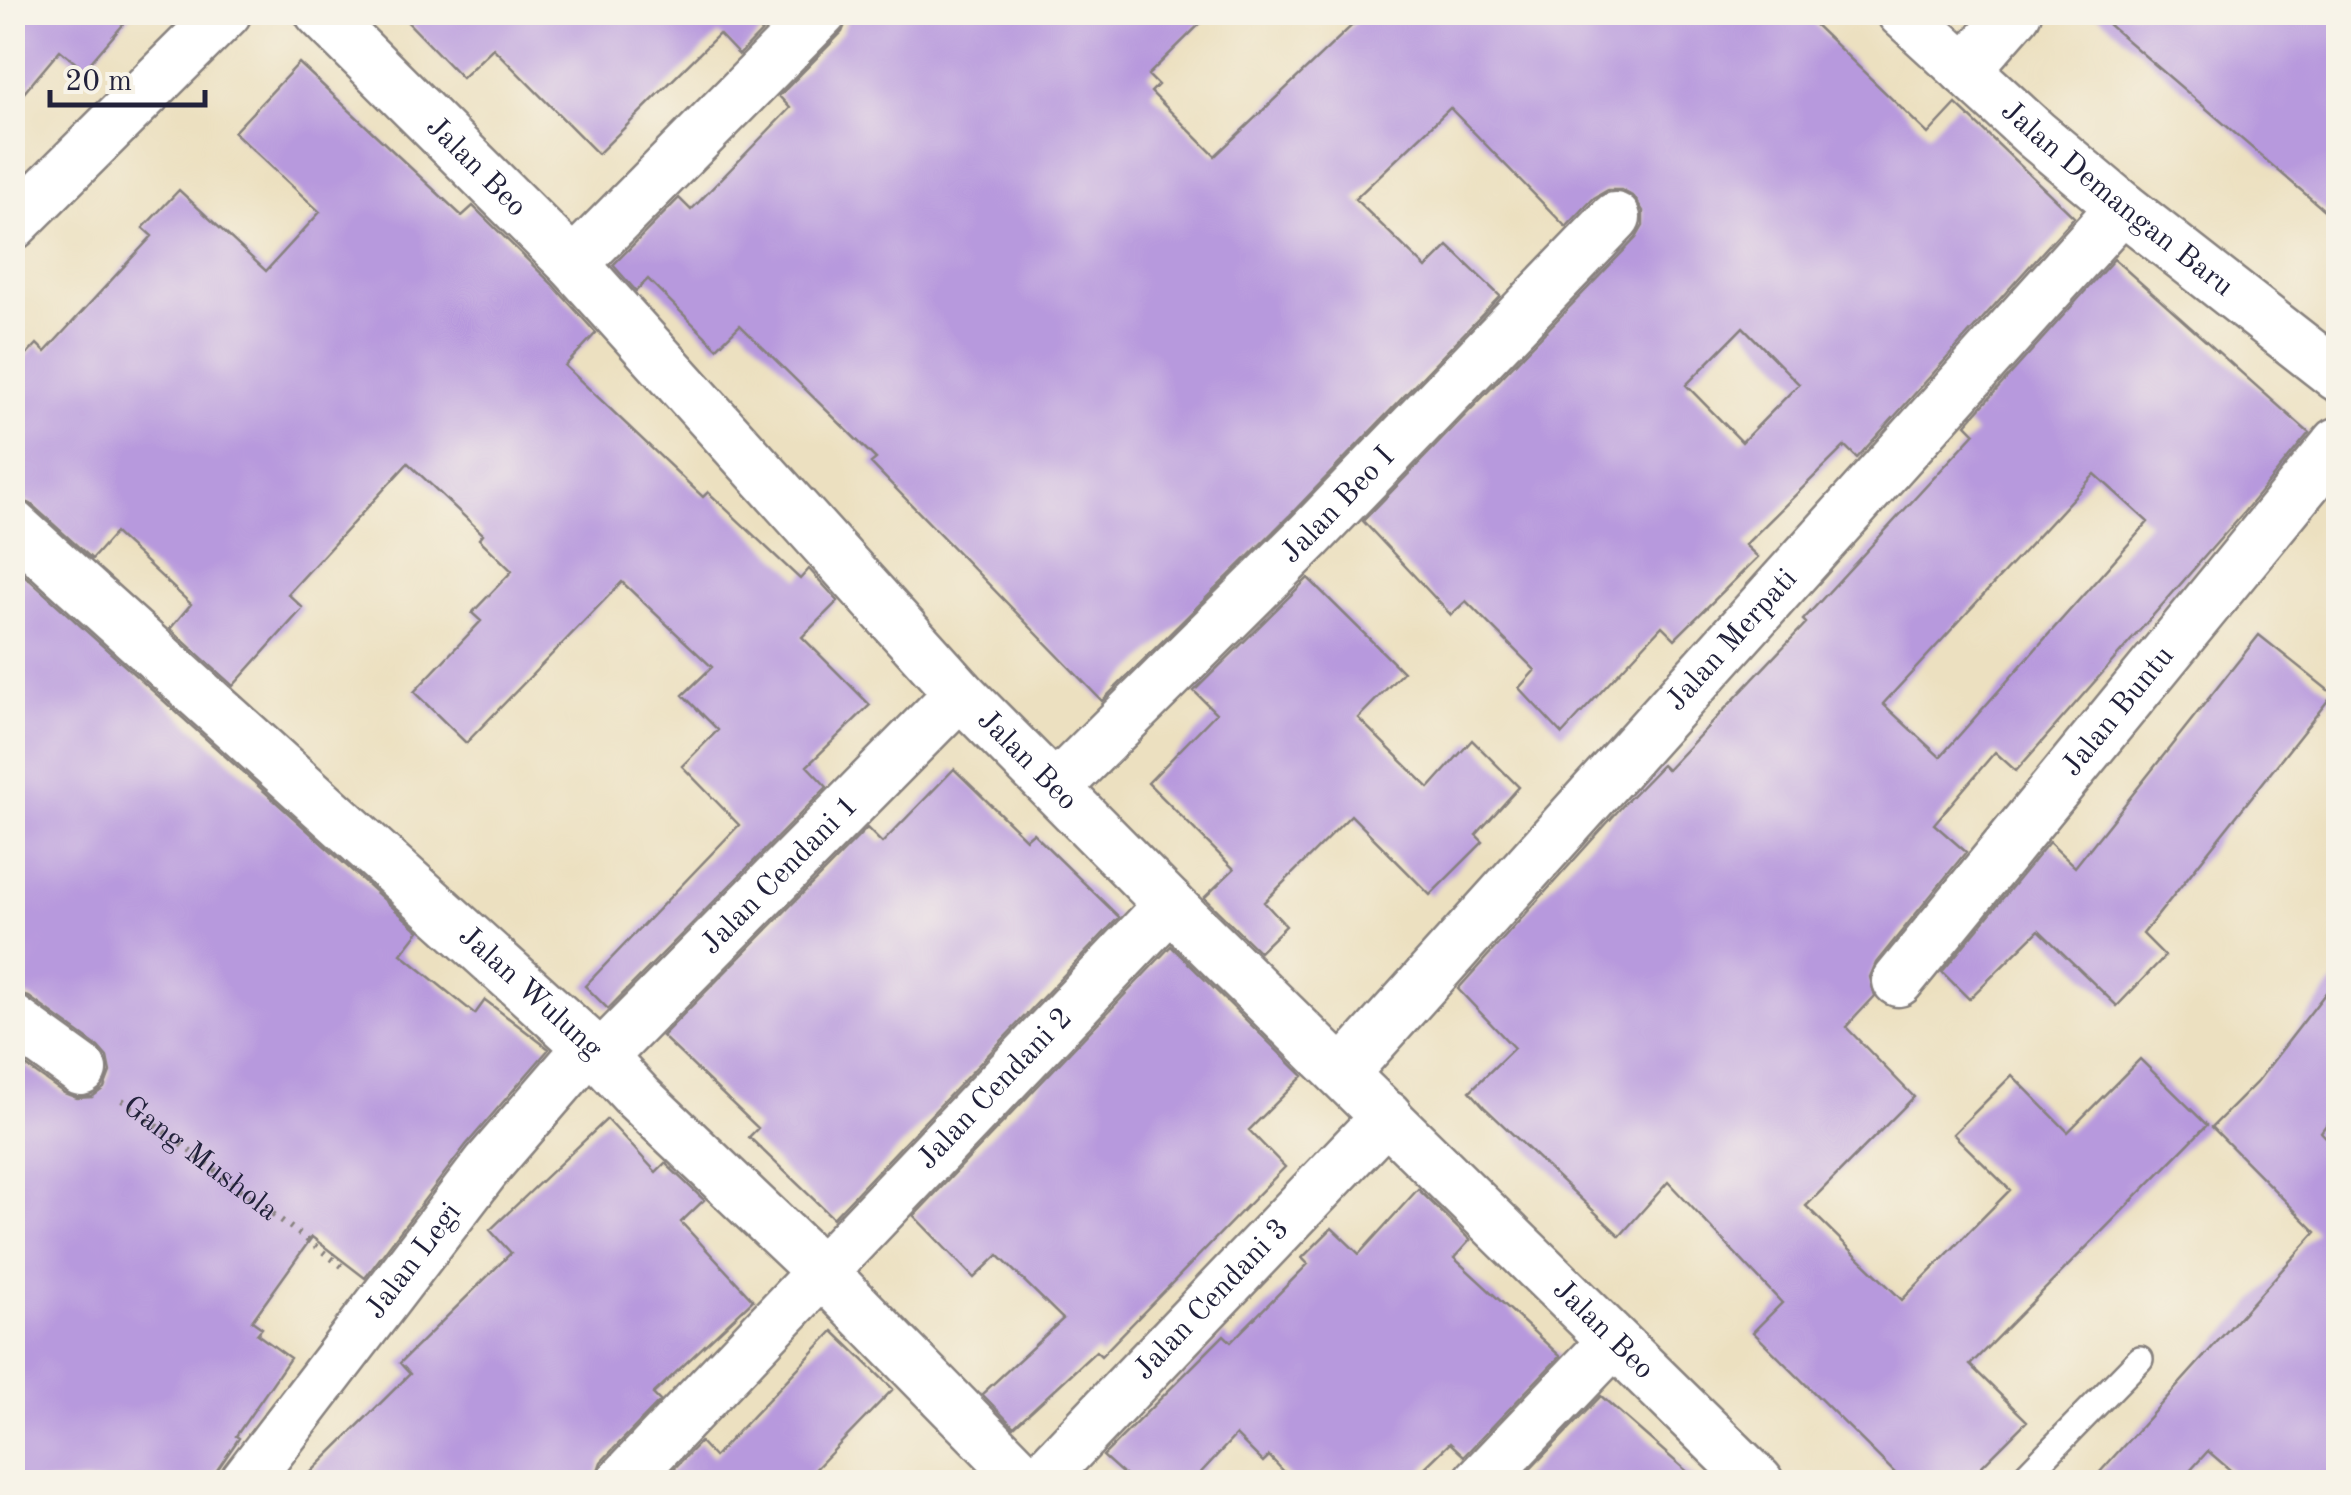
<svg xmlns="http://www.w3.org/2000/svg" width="2351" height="1495" font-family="'Old Standard TT',serif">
  <rect width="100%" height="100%" fill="#f7f3e8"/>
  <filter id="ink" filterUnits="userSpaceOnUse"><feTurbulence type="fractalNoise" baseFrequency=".01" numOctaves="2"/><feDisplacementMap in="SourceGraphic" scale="20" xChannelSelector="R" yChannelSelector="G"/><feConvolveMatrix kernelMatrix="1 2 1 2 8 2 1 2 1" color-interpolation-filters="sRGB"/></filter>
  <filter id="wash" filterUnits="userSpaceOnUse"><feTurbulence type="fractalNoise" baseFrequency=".0048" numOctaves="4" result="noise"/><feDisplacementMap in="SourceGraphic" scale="40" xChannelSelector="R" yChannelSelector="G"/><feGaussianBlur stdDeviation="2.25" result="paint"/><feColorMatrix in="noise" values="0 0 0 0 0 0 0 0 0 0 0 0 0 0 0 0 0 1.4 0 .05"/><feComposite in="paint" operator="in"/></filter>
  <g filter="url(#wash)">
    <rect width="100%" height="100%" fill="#ece0c0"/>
    <g id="blocks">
      <!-- building -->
      <path fill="#b799dd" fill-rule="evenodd" d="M12,12H134L84,70L60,50L12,107Z
        M398,12H781L739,55L719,34L598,154L493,48L462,78Z
        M850,12H1212L1148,75L1158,85L1151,92L1215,156L1366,12H1802L1928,134L1956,104L2074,217L1857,458L1845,446L1745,545L1758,557L1675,639L1662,626L1562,734L1519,688L1535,670L1466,601L1451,615L1363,521L1636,238L1643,226V211L1634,197L1621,190H1608L1594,198L1566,227L1450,108L1355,199L1426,268L1448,246L1500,296L1289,516L1102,701L871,463L876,459L740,325L717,348L648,279L636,291L613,265L679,198L691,210L790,108L779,96L842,32ZM1743,327L1799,384L1742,442L1686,385Z
        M2094,12H2338V222Z
        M299,63L462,216L473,206L552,284L596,333L565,366L703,497L708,492L800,579L809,569L838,601L802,637L870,705L807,766L827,787L608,1009L585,986L739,825L682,766L718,730L683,695L712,667L622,582L466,743L414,692L481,621L472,613L512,571L479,539L483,534L408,463L288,594L303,608L233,686L170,629L191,604L115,533L92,559L31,504L12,497V371L37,344L45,352L152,236L143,228L179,190L266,271L320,212L234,132Z
        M2114,259L2309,433L2244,512L2016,771L1995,752L1934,824L1966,852L1876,963L1870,977L1875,996L1846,1027L1914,1097L1806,1206L1902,1300L2010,1190L1953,1134L2012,1075L2068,1132L2140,1059L2207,1125L1970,1365L2027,1421L1966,1482H1904L1753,1332L1782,1303L1668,1182L1620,1236L1485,1108L1470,1091L1514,1048L1458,989L1626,802L1662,765L1667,770L1806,623L1803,620L1975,433L1966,424ZM2095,474L2148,522L1940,757L1883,704Z
        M12,564L419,931L401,954L475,1014L485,1000L549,1049L466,1145L365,1278L312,1237L252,1321L262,1328L257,1334L290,1358L236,1436L239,1438L209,1482H12V1056L64,1093L77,1098L92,1097L104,1088L110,1072L107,1057L98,1047L29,997L12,992Z
        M1308,578L1403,672L1358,718L1429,788L1472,740L1519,787L1476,835L1483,842L1430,895L1351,815L1264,902L1286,926L1259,952L1204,898L1234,869L1148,783L1216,713L1194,691Z
        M2259,635L2333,694L2143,934L2165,956L2117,1006L2039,930L1969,999L1942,972L2049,842L2075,867Z
        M954,769L1026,839L1033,833L1119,917L833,1218L749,1137L758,1128L662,1036L867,828L882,843Z
        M1171,946L1303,1076L1249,1130L1285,1167L1101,1356L1096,1351L1014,1427L982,1394L1063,1319L998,1255L974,1278L914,1216Z
        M2338,977V1109L2321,1132L2338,1150V1482H2244L2208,1451L2180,1482H2091L2316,1232L2212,1127L2257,1082Z
        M607,1119L656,1172L665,1163L704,1200L681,1222L753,1300L653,1394L660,1401L601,1462L594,1482H301L410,1374L400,1363L511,1253L490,1230Z
        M1418,1189L1470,1240L1454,1258L1560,1356L1464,1456L1450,1443L1410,1482H1294L1269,1456L1263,1462L1236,1435L1192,1482H1132L1103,1456L1224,1335L1231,1342L1308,1264L1302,1258L1332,1228L1359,1254Z
        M833,1331L893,1389L803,1482H661L700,1442L714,1457Z
        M1601,1396L1699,1482H1518Z"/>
    </g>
  </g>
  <g filter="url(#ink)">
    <use href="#blocks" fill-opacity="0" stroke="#87817e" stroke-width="2.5"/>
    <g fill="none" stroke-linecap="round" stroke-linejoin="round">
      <defs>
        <path id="lane" d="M2020,1482L2140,1359"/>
        <g id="street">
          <path id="s2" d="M320,12L573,264L960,693L1170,905L1758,1482"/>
          <path id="s3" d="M1902,12L2035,134L2122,207L2338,376"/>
          <path d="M1965,70L2016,12"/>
          <path d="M12,225L226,12"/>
          <path d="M573,264L822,12"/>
          <path id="s4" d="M12,525L601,1057L639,1098L822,1272L1028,1482"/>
          <path id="s5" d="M1055,788L1309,536L1615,218"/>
          <path id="s6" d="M1898,981L2338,443"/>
          <path d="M12,1020L81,1070"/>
          <path id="s7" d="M601,1057L960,693"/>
          <path id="s8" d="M1343,1073L2122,207"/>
          <path id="s9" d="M245,1482L489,1163L590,1046"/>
          <path id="s10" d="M622,1482L1170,905"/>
          <path id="s11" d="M1038,1482L1387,1116"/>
          <path d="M1479,1482L1613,1342"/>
        </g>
      </defs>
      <!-- lane casing -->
      <use href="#lane" stroke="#87817e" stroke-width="30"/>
      <!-- street casing -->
      <use href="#street" stroke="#87817e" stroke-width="55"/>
      <!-- path -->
      <path stroke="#87817e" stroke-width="6" stroke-dasharray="2.5 8" stroke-linecap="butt" id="s1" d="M122,1100L347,1270"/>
      <!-- lane -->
      <use href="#lane" stroke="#fff" stroke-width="25"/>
      <!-- street -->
      <use href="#street" stroke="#fff" stroke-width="50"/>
    </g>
  </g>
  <g text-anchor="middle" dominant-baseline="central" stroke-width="9" stroke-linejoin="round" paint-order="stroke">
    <!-- street labels -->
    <g font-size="30" fill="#22223b" stroke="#f7f3e8">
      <text stroke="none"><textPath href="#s2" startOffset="220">Jalan Beo</textPath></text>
      <text stroke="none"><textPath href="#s3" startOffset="285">Jalan Demangan Baru</textPath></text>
      <text stroke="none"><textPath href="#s5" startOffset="400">Jalan Beo I</textPath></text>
      <text stroke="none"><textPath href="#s8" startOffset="582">Jalan Merpati</textPath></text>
      <text stroke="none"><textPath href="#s6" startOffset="348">Jalan Buntu</textPath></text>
      <text stroke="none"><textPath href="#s2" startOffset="1030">Jalan Beo</textPath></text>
      <text stroke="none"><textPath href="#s7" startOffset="255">Jalan Cendani 1</textPath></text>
      <text stroke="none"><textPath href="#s4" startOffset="698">Jalan Wulung</textPath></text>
      <text stroke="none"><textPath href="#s10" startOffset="542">Jalan Cendani 2</textPath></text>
      <text stroke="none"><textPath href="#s1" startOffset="98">Gang Mushola</textPath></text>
      <text stroke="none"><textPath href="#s9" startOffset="278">Jalan Legi</textPath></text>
      <text stroke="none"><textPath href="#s11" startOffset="252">Jalan Cendani 3</textPath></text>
      <text stroke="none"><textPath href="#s2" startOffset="1840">Jalan Beo</textPath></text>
    </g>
  </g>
  <!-- margin -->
  <rect width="2351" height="1495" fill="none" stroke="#f7f3e8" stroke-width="50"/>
  <!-- scale -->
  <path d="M50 90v15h155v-15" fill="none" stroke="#22223b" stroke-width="5"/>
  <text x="65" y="90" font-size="30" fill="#22223b" stroke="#f7f3e8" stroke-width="8" paint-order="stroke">20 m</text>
</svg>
